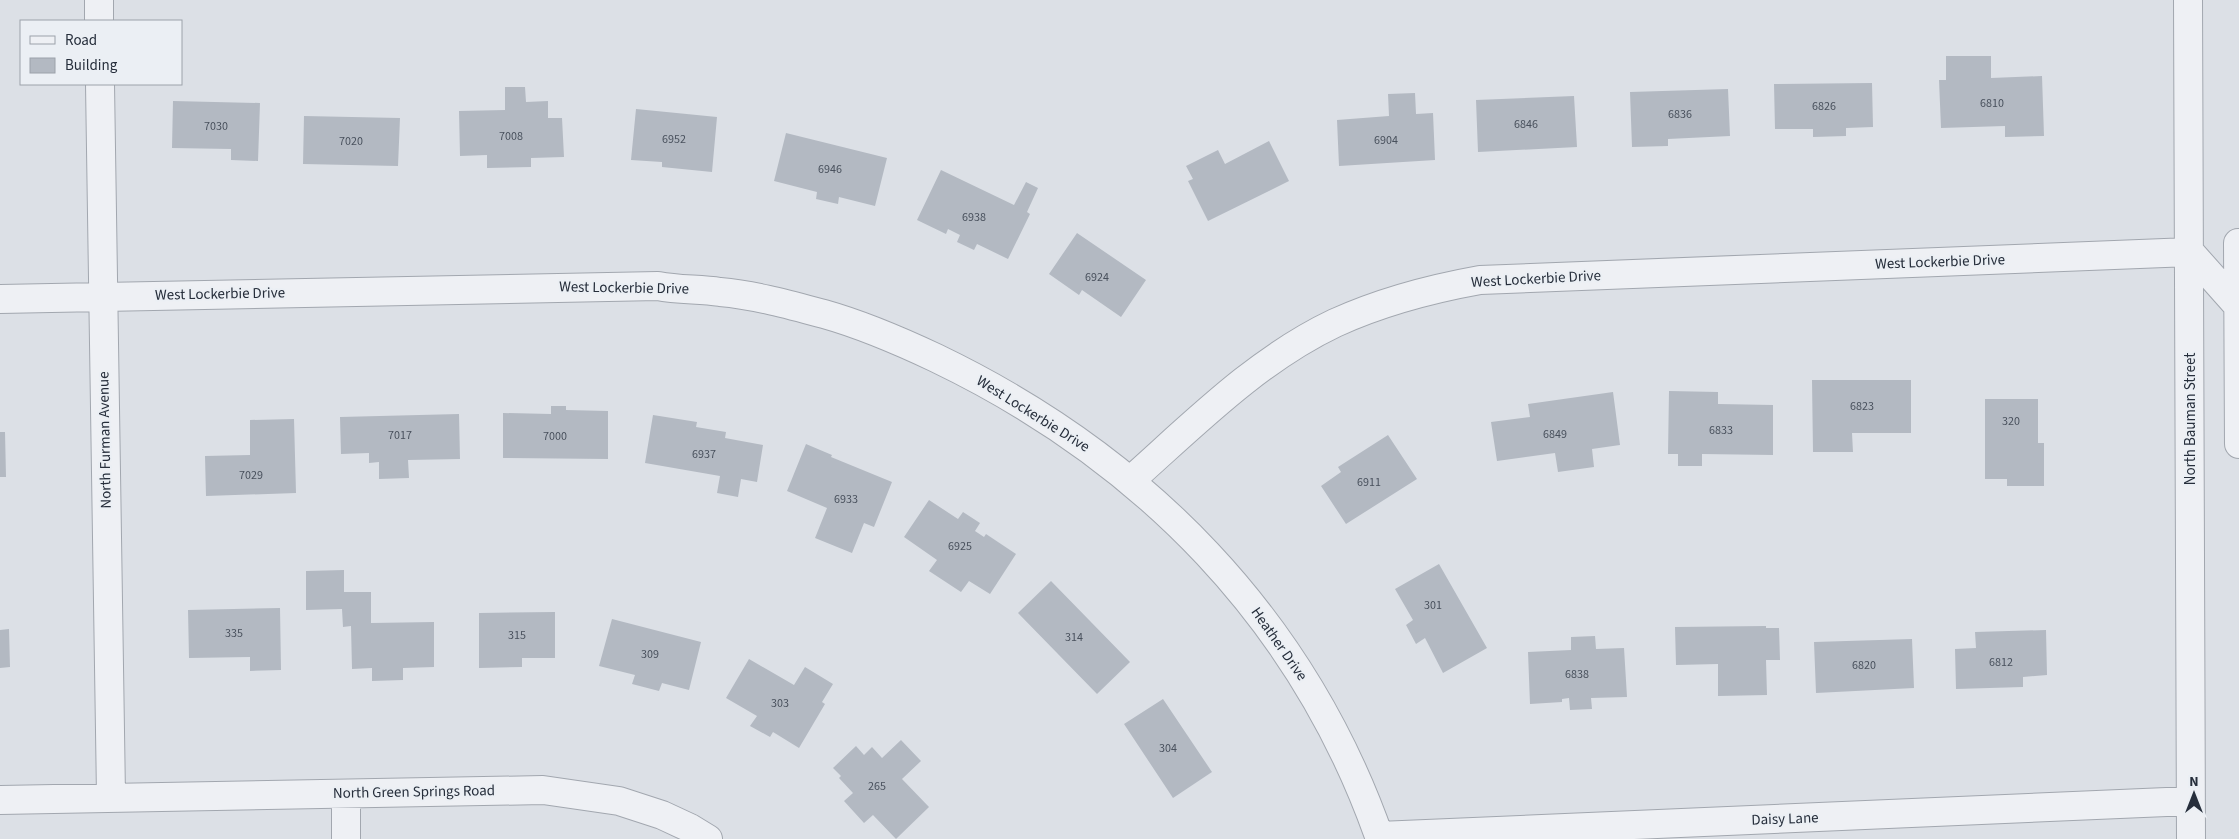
<svg xmlns="http://www.w3.org/2000/svg" width="2239" height="839" font-family="'Source Sans 3',sans-serif">
  <rect width="100%" height="100%" fill="#dce0e6"/>
  <!-- building -->
  <path fill="#b3b9c2" d="M1946,56H1991V78L2042,76L2044,136L2005,137V126L1941,128L1939,80H1946Z
    M1872,83L1873,127L1846,128V136L1813,137V129H1775L1774,84Z
    M505,87H525L526,102L548,101V118H562L564,157L531,158V167L487,168V155L460,156L459,111L505,110Z
    M1728,89L1730,136L1668,139V146L1632,147L1630,92Z
    M1415,93L1416,114L1433,113L1435,160L1339,166L1337,120L1389,116L1388,94Z
    M1574,96L1577,147L1478,152L1476,100Z
    M173,101L260,103L258,161L231,160V149L172,148Z
    M636,109L717,117L712,172L662,167V162L631,160Z
    M304,116L400,118L398,166L303,164Z
    M786,133L887,158L875,206L839,197L838,204L816,199L817,192L774,181Z
    M1269,141L1289,181L1208,221L1188,181L1193,179L1186,166L1218,150L1225,164Z
    M941,170L1014,205L1026,182L1038,188L1027,212L1030,214L1008,259L977,244L974,250L957,242L960,235L948,229L946,234L917,220Z
    M1077,233L1146,280L1121,317L1082,290L1079,295L1049,274Z
    M1812,380H1911V433H1852L1853,452H1813Z
    M1669,391L1718,392V404L1773,405V455L1702,454V466H1678V454H1668Z
    M1613,392L1620,445L1592,449L1594,467L1558,472L1555,453L1497,461L1491,422L1530,417L1528,404Z
    M1985,399H2038V443H2044V486H2007V479H1985Z
    M551,406H566V410L608,411V459L503,458V413L551,414Z
    M459,414L460,459L408,460L409,478L379,479V462L369,463V453L341,454L340,417Z
    M653,415L697,422L696,427L726,432L725,438L763,445L757,482L741,479L738,497L717,493L720,476L645,463Z
    M294,419L296,493L206,496L205,456L250,455V420Z
    M0,432H5L6,477H0Z
    M1388,435L1417,479L1346,524L1321,486L1341,472L1338,467Z
    M806,444L832,455L831,457L892,482L874,527L864,523L852,553L815,538L827,508L787,491Z
    M929,500L958,519L963,512L980,523L975,531L984,537L986,534L1016,554L990,594L969,581L961,592L929,571L937,560L904,537Z
    M1439,564L1487,648L1443,673L1425,638L1416,644L1406,625L1413,620L1395,589Z
    M344,570V592H371V623L434,622V667L403,668V680L372,681V668L352,669L351,626L343,627L342,609L306,610V571Z
    M1051,581L1130,662L1097,694L1018,613Z
    M280,608L281,670L250,671V657L189,658L188,610Z
    M555,612V658H522V667L479,668V613Z
    M612,619L701,642L689,690L662,683L659,691L632,684L635,675L599,666Z
    M1766,626V628H1779L1780,660H1766L1767,695L1718,696V664L1676,665L1675,627Z
    M9,629L10,667L0,668V630Z
    M2046,630L2047,675L2023,677V687L1956,689L1955,649L1976,648L1975,632Z
    M1595,636L1596,649L1624,648L1627,697L1591,698L1592,709L1570,710L1569,698L1562,699V702L1530,704L1528,652L1571,650V637Z
    M1912,639L1914,688L1816,693L1814,642Z
    M749,659L794,685L805,667L833,684L822,702L825,704L799,748L773,732L770,737L750,726L757,716L726,698Z
    M1163,699L1212,772L1173,798L1124,724Z
    M901,740L921,761L902,779L929,807L896,839L873,815L864,823L844,801L853,793L839,778L841,776L833,768L856,746L864,755L872,747L882,758Z"/>
  <g fill="none" stroke-linecap="round" stroke-linejoin="round">
    <defs>
      <path id="street" d="M99,0V21
        M2188,0L2191,839
        M100,84L111,796
        M2238,243L2239,444
        M0,299L658,286C678,290 699,289 720,292C755,295 790,305 824,314C863,325 900,341 936,358C1144,458 1303,619 1380,839
        M1131,480C1195,423 1257,360 1335,323C1381,302 1430,289 1480,280L2190,252L2238,306
        M346,794V839
        M0,800L543,790L619,801L662,815L690,828L708,839
        M1379,836L2190,801"/>
    </defs>
    <!-- street casing -->
    <use href="#street" stroke="#a2a7af" stroke-width="30"/>
    <!-- street -->
    <use href="#street" stroke="#eef0f4" stroke-width="28"/>
  </g>
  <g text-anchor="middle" dominant-baseline="central" stroke-width="4" stroke-linejoin="round" paint-order="stroke">
    <!-- number labels -->
    <g font-size="12" fill="#49515d">
      <text x="1992" y="103">6810</text>
      <text x="1824" y="106">6826</text>
      <text x="1680" y="114">6836</text>
      <text x="1526" y="124">6846</text>
      <text x="216" y="126">7030</text>
      <text x="511" y="136">7008</text>
      <text x="674" y="139">6952</text>
      <text x="1386" y="140">6904</text>
      <text x="351" y="141">7020</text>
      <text x="830" y="169">6946</text>
      <text x="974" y="217">6938</text>
      <text x="1097" y="277">6924</text>
      <text x="1862" y="406">6823</text>
      <text x="2011" y="421">320</text>
      <text x="1721" y="430">6833</text>
      <text x="1555" y="434">6849</text>
      <text x="400" y="435">7017</text>
      <text x="555" y="436">7000</text>
      <text x="704" y="454">6937</text>
      <text x="251" y="475">7029</text>
      <text x="1369" y="482">6911</text>
      <text x="846" y="499">6933</text>
      <text x="960" y="546">6925</text>
      <text x="1433" y="605">301</text>
      <text x="234" y="633">335</text>
      <text x="517" y="635">315</text>
      <text x="1074" y="637">314</text>
      <text x="650" y="654">309</text>
      <text x="2001" y="662">6812</text>
      <text x="1864" y="665">6820</text>
      <text x="1577" y="674">6838</text>
      <text x="780" y="703">303</text>
      <text x="1168" y="748">304</text>
      <text x="877" y="786">265</text>
    </g>
    <!-- street labels -->
    <g font-size="15" fill="#262e3b" stroke="#ebeff4">
      <text transform="translate(1940 262) rotate(-2)">West Lockerbie Drive</text>
      <text transform="translate(1536 279) rotate(-3)">West Lockerbie Drive</text>
      <text transform="translate(624 288) rotate(1)">West Lockerbie Drive</text>
      <text transform="translate(220 294) rotate(-1)">West Lockerbie Drive</text>
      <text transform="translate(1033 414) rotate(32)">West Lockerbie Drive</text>
      <text transform="translate(2190 419) rotate(-90)">North Bauman Street</text>
      <text transform="translate(105 440) rotate(-91)">North Furman Avenue</text>
      <text transform="translate(1279 644) rotate(55)">Heather Drive</text>
      <text transform="translate(414 792) rotate(-1)">North Green Springs Road</text>
      <text transform="translate(1785 819) rotate(-2)">Daisy Lane</text>
    </g>
  </g>
  <!-- legend -->
  <rect x="20" y="20" width="162" height="65" fill="#ebeff4" stroke="#9ca2aa"/>
  <rect x="30" y="36" width="25" height="8" fill="#eef0f4" stroke="#9ca2aa"/>
  <text x="65" y="45" font-size="15" fill="#262e3b">Road</text>
  <rect x="30" y="58" width="25" height="15" fill="#b3b9c2" stroke="#9ca2aa"/>
  <text x="65" y="70" font-size="15" fill="#262e3b">Building</text>
  <!-- north arrow -->
  <g transform="translate(2194 794)" stroke="#ebeff4" stroke-width="4" paint-order="stroke">
  <path d="M0-4L9 19L0 12L-9 19Z" fill="#262e3b"/>
  <text y="-8" font-size="14" font-weight="bold" text-anchor="middle" fill="#262e3b">N</text>
  </g>
</svg>
